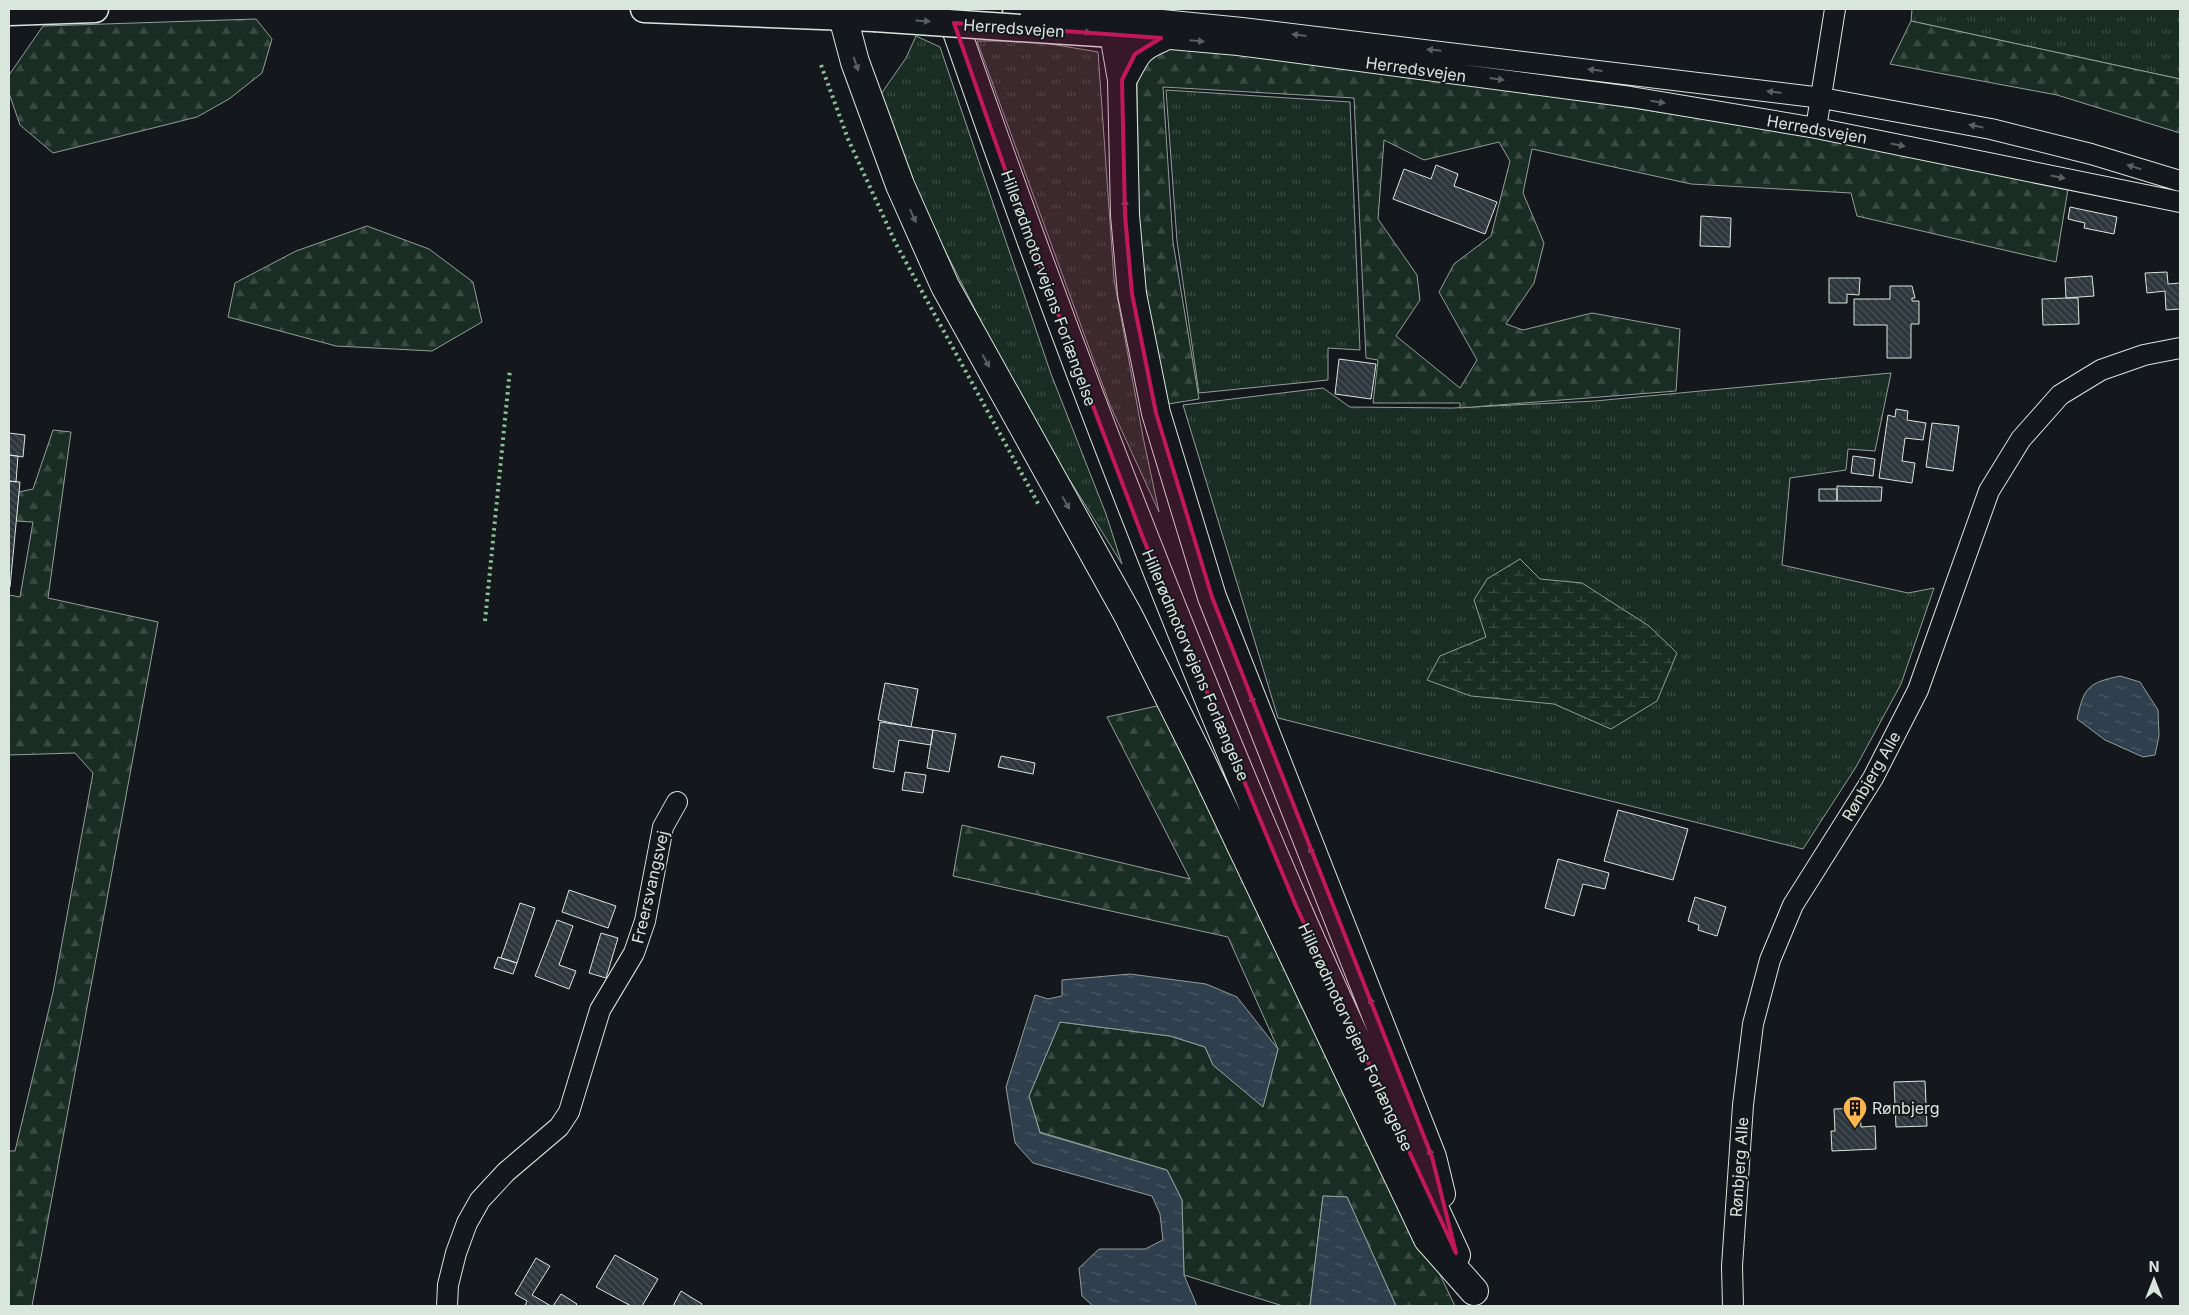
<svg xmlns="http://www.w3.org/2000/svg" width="2189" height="1315" font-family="Inter,sans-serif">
  <defs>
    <pattern id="grass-tufts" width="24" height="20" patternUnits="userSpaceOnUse" patternTransform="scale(1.25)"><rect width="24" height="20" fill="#1a2d24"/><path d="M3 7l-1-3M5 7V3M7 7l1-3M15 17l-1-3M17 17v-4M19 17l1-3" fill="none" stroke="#3b4b43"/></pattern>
    <pattern id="forest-firs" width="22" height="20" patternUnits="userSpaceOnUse" patternTransform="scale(1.25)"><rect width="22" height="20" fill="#1a2d24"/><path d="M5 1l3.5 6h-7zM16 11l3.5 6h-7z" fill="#3b4b43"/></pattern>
    <pattern id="wetland-marsh" width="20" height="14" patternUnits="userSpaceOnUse" patternTransform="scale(1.25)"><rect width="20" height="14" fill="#1a2d24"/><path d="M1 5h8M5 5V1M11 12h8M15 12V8" fill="none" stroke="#3b4b43"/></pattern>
    <pattern id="water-ripples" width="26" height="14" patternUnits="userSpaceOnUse" patternTransform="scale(1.25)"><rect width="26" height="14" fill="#2f3f4d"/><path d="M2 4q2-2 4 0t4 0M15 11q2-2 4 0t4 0" fill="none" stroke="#4c5b66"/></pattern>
    <pattern id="building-back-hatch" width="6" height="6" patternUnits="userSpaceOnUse" patternTransform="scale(1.25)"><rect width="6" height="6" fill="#2c363c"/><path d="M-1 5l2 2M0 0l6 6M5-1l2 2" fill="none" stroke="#4a5358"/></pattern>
  </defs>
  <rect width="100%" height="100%" fill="#14181c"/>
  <!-- grass -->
  <path fill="url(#grass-tufts)" stroke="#939e99" d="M1912,9H2180V79L1911,21Z
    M916,36L940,47L1051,374L1106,514L1122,564L1056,458L995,349L924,209L881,94L906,58Z
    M977,41H1033L1098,52L1114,279L1143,437L1159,512L1110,405Z
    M1166,90L1350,102L1360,350L1328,348V380L1199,393L1177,241Z
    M1891,373L1875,451L1848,449L1846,470L1790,478L1782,565L1908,593L1934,588L1901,684L1856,767L1803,849L1278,718L1183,405L1323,388L1350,407L1452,408L1595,401Z"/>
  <!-- forest -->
  <path fill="url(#forest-firs)" stroke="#939e99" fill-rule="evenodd" d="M256,19L272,39L262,73L229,99L197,117L53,153L20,125L9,93V75L43,26Z
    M1911,21L2180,79V133L2057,95L1890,64Z
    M1161,48H1208L1368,67L1697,118L1858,145L2068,189L2056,262L1857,216L1851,193L1691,184L1532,149L1523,193L1544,243L1534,283L1506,324L1523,330L1592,313L1680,329L1676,391L1460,408V403H1373L1378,360L1366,358L1354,98L1163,87L1173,242L1199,399L1162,405L1140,269L1137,84L1142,64ZM1384,140L1424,160L1499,142L1510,161L1491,236L1454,264L1439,292L1477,360L1460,388L1396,336L1420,300L1417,275L1378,219Z
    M367,226L429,249L473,282L482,322L432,351L336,346L228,317L235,283L296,251Z
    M53,430L71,432L48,598L158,622L32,1306H9V1151H15L53,992L93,773L75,753L9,755V595L20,597L33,522L16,521L19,492L33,489Z
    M1166,704L1455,1306H1396L1347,1197L1323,1196L1310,1306H1283L1184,1275L1182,1200L1167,1170L1040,1132L1029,1096L1060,1022L1170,1036L1205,1047L1213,1065L1263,1106L1278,1049L1228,937L953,876L962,825L1190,879L1107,717Z"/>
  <!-- wetland -->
  <path fill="url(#wetland-marsh)" stroke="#939e99" d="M1520,559L1540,579L1582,583L1649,626L1677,653L1657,701L1611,729L1554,704L1471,696L1427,680L1440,656L1486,637L1474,600L1487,579Z"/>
  <!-- water -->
  <path fill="url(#water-ripples)" stroke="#939e99" d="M2120,676L2140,682L2158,710L2159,736L2155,755L2143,757L2105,740L2077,719C2084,687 2088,683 2120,676Z
    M1130,974L1206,984L1237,997L1278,1049L1263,1107L1213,1065L1205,1047L1170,1036L1060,1022L1029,1096L1040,1133L1167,1170L1182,1200L1184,1275L1197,1306H1093L1082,1296L1079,1268L1099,1249H1145L1163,1240L1160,1214L1152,1196L1033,1163L1015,1143L1006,1087L1035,995L1048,999L1062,996V980Z
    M1323,1196L1347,1197L1396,1306H1310Z"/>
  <!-- building -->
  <path fill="url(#building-back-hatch)" stroke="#d8e6dc" d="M1436,165L1458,174L1454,186L1497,202L1485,234L1393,199L1404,169L1431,179Z
    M2070,207L2117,217L2114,234L2084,228L2085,223L2068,219Z
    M1701,216L1731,218L1730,247L1700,246Z
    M2167,272L2168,284L2180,283V309L2166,310L2165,291L2147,293L2145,273Z
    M2092,276L2094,296L2066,298L2065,278Z
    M1829,278H1860L1859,295L1847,294V303H1829Z
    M1890,286H1912L1915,298H1912V301H1919V324H1911V358H1887V325H1854V299H1890Z
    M2066,298H2078L2079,324L2043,325L2042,299Z
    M1339,359L1376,364L1371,399L1335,394Z
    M1896,409L1908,411L1907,420L1926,423L1923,440L1905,438L1902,461L1915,463L1912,483L1879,478L1888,415L1895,417Z
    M1932,423L1959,426L1953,471L1926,467Z
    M9,433L25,435L23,457L9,455Z
    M9,455L18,456L16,482L9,481Z
    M1853,456L1875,459L1873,476L1851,473Z
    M9,481L20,482L10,587H9Z
    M1837,486L1882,487L1881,501H1837Z
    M1819,489H1837V501H1819Z
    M885,683L918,689L911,727L878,720Z
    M880,722L933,730L931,745L899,740L894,772L873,768Z
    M933,730L956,734L949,772L927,768Z
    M1001,756L1035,763L1033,774L998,767Z
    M905,772L926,775L923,793L902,790Z
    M1618,810L1688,829L1673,880L1604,861Z
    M1558,859L1609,873L1605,889L1583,884L1574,916L1545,908Z
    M569,890L616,906L608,928L562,912Z
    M1695,897L1726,907L1717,936L1698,930L1699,925L1688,921Z
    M520,903L535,908L517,963L501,958Z
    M557,920L573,926L559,965L576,971L569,989L535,976Z
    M601,933L618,938L606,978L589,973Z
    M498,957L517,963L513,974L494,968Z
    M1925,1081L1927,1126L1896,1127L1894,1082Z
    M1860,1108L1861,1127L1875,1126L1876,1149L1832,1151L1831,1131H1835L1834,1109Z
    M615,1255L658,1279L642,1306H631L596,1287Z
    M536,1258L550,1266L532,1295L551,1306H525L527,1301L515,1294Z
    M681,1291L702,1304L701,1306H673Z
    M561,1294L577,1304L575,1306H553Z"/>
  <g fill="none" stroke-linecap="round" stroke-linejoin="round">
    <defs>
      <path id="minor" d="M1112,15L1242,28L1822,98L1991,129L2091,154L2180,181
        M1114,34L1238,45L1631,97L1816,128L2180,202
        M1816,128L1835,9
        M447,1306L448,1285L456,1253L467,1223L480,1200L506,1172L559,1127L569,1112L600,1010L634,953L645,921L663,827L677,802
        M1733,1306L1732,1266L1743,1105L1753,1024L1770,960L1793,905L1873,778L1918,690L1989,491L2021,439L2060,395L2101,370L2144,355L2180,348"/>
      <path id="major" d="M644,9L874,18
        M1016,9L1112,15L1114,34L1020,28
        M9,12L95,9"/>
      <path id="highway" d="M949,9C1054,312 1168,609 1295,904C1346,1022 1402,1138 1456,1255
        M1111,9L1112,15
        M843,17L855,62L900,185L945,286L1128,615L1200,759L1428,1239L1474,1291
        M1114,34L1122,80L1125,215L1132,294L1156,413L1212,597L1432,1157L1441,1194
        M1122,80C1137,56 1133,50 1161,38"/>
    </defs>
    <!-- minor casing -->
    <use href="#minor" stroke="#d8e6dc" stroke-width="22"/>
    <!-- major casing -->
    <use href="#major" stroke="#d8e6dc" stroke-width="29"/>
    <!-- highway casing -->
    <use href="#highway" stroke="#d8e6dc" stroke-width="30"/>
    <!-- minor -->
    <use href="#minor" stroke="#14181c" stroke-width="20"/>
    <!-- major -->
    <use href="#major" stroke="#14181c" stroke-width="26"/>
    <!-- highway -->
    <use href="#highway" stroke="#14181c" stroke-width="28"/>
    <defs>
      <path id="major-bridge" d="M874,18L1020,28"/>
    </defs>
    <!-- major-bridge casing -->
    <use href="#major-bridge" stroke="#d8e6dc" stroke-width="29" stroke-linecap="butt"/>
    <!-- major-bridge -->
    <use href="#major-bridge" stroke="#14181c" stroke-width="26"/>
    <!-- hedge -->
    <path stroke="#8ac095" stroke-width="4" stroke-dasharray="2.5 4" stroke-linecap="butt" d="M821,65L848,139L896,244L1040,507
      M485,621L510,369"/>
  </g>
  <!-- one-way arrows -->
  <defs><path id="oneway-solid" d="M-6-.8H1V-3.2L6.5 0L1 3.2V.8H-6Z" transform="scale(1.25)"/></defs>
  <g fill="#59605f">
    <use href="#oneway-solid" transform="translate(923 21) rotate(4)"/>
    <use href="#oneway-solid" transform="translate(1084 32) rotate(4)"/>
    <use href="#oneway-solid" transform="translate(1299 35) rotate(-173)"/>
    <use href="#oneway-solid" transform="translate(1197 41) rotate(5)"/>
    <use href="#oneway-solid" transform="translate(1434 50) rotate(-174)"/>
    <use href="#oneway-solid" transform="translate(856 64) rotate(71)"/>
    <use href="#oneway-solid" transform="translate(1595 70) rotate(-173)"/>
    <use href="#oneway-solid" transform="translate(1497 79) rotate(8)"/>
    <use href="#oneway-solid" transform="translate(1774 92) rotate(-173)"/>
    <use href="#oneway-solid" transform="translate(1658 102) rotate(9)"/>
    <use href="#oneway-solid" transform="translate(1976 126) rotate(-169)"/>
    <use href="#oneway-solid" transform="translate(1898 145) rotate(11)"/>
    <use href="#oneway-solid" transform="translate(2134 167) rotate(-163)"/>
    <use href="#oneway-solid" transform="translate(2058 177) rotate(11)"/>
    <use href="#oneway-solid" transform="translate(1125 206) rotate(-91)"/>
    <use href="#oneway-solid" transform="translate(913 216) rotate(66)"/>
    <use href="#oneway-solid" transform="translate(986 361) rotate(61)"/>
    <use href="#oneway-solid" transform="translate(1066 503) rotate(61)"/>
    <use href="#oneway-solid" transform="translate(1253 702) rotate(-111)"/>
    <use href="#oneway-solid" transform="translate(1312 853) rotate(-111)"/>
    <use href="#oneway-solid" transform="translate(1372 1004) rotate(-111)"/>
    <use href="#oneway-solid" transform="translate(1431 1155) rotate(-109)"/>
  </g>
  <!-- marked area -->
  <path fill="#c2185b" fill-opacity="0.2" stroke="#c2185b" stroke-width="4" stroke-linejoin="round" d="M954,23L1161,38L1135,54L1122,80L1125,215L1132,294L1156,413L1212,597L1432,1157L1456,1253L1296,906L1143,538L1023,221Z"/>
  <!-- icons -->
  <defs>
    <symbol id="building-pin" viewBox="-11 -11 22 30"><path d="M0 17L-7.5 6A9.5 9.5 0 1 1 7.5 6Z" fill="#ffb74d" stroke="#14181c"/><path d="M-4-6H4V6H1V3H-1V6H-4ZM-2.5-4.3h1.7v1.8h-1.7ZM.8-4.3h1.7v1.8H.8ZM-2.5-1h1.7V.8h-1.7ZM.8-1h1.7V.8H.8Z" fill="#111"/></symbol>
  </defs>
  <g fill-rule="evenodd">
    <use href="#building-pin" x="1841" y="1094" width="28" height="38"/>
  </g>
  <g text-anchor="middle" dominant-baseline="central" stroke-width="4" stroke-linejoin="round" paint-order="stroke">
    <!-- street labels -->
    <g font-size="16" fill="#d8e6dc" stroke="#14181c">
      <text transform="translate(1014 28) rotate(4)">Herredsvejen</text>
      <text transform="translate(1416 69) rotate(8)">Herredsvejen</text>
      <text transform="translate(1817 129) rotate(10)">Herredsvejen</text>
      <text transform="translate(1049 288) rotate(70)">Hillerødmotorvejens Forlængelse</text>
      <text transform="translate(1196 665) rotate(67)">Hillerødmotorvejens Forlængelse</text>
      <text transform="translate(1871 776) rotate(-60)">Rønbjerg Alle</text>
      <text transform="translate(650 887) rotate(-77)">Freersvangsvej</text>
      <text transform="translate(1356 1037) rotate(65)">Hillerødmotorvejens Forlængelse</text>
      <text transform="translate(1739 1167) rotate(-86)">Rønbjerg Alle</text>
    </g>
    <!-- poi labels -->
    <g font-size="16" fill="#d8e6dc" stroke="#14181c" text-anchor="start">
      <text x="1872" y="1108">Rønbjerg</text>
    </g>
  </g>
  <!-- border -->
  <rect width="2189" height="1315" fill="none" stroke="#d8e6dc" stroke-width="20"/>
  <!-- north arrow -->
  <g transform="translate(2154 1280)" stroke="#14181c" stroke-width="4" paint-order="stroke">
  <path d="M0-4L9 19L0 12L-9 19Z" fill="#d8e6dc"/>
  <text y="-8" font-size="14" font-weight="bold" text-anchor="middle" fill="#d8e6dc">N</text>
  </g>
</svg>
